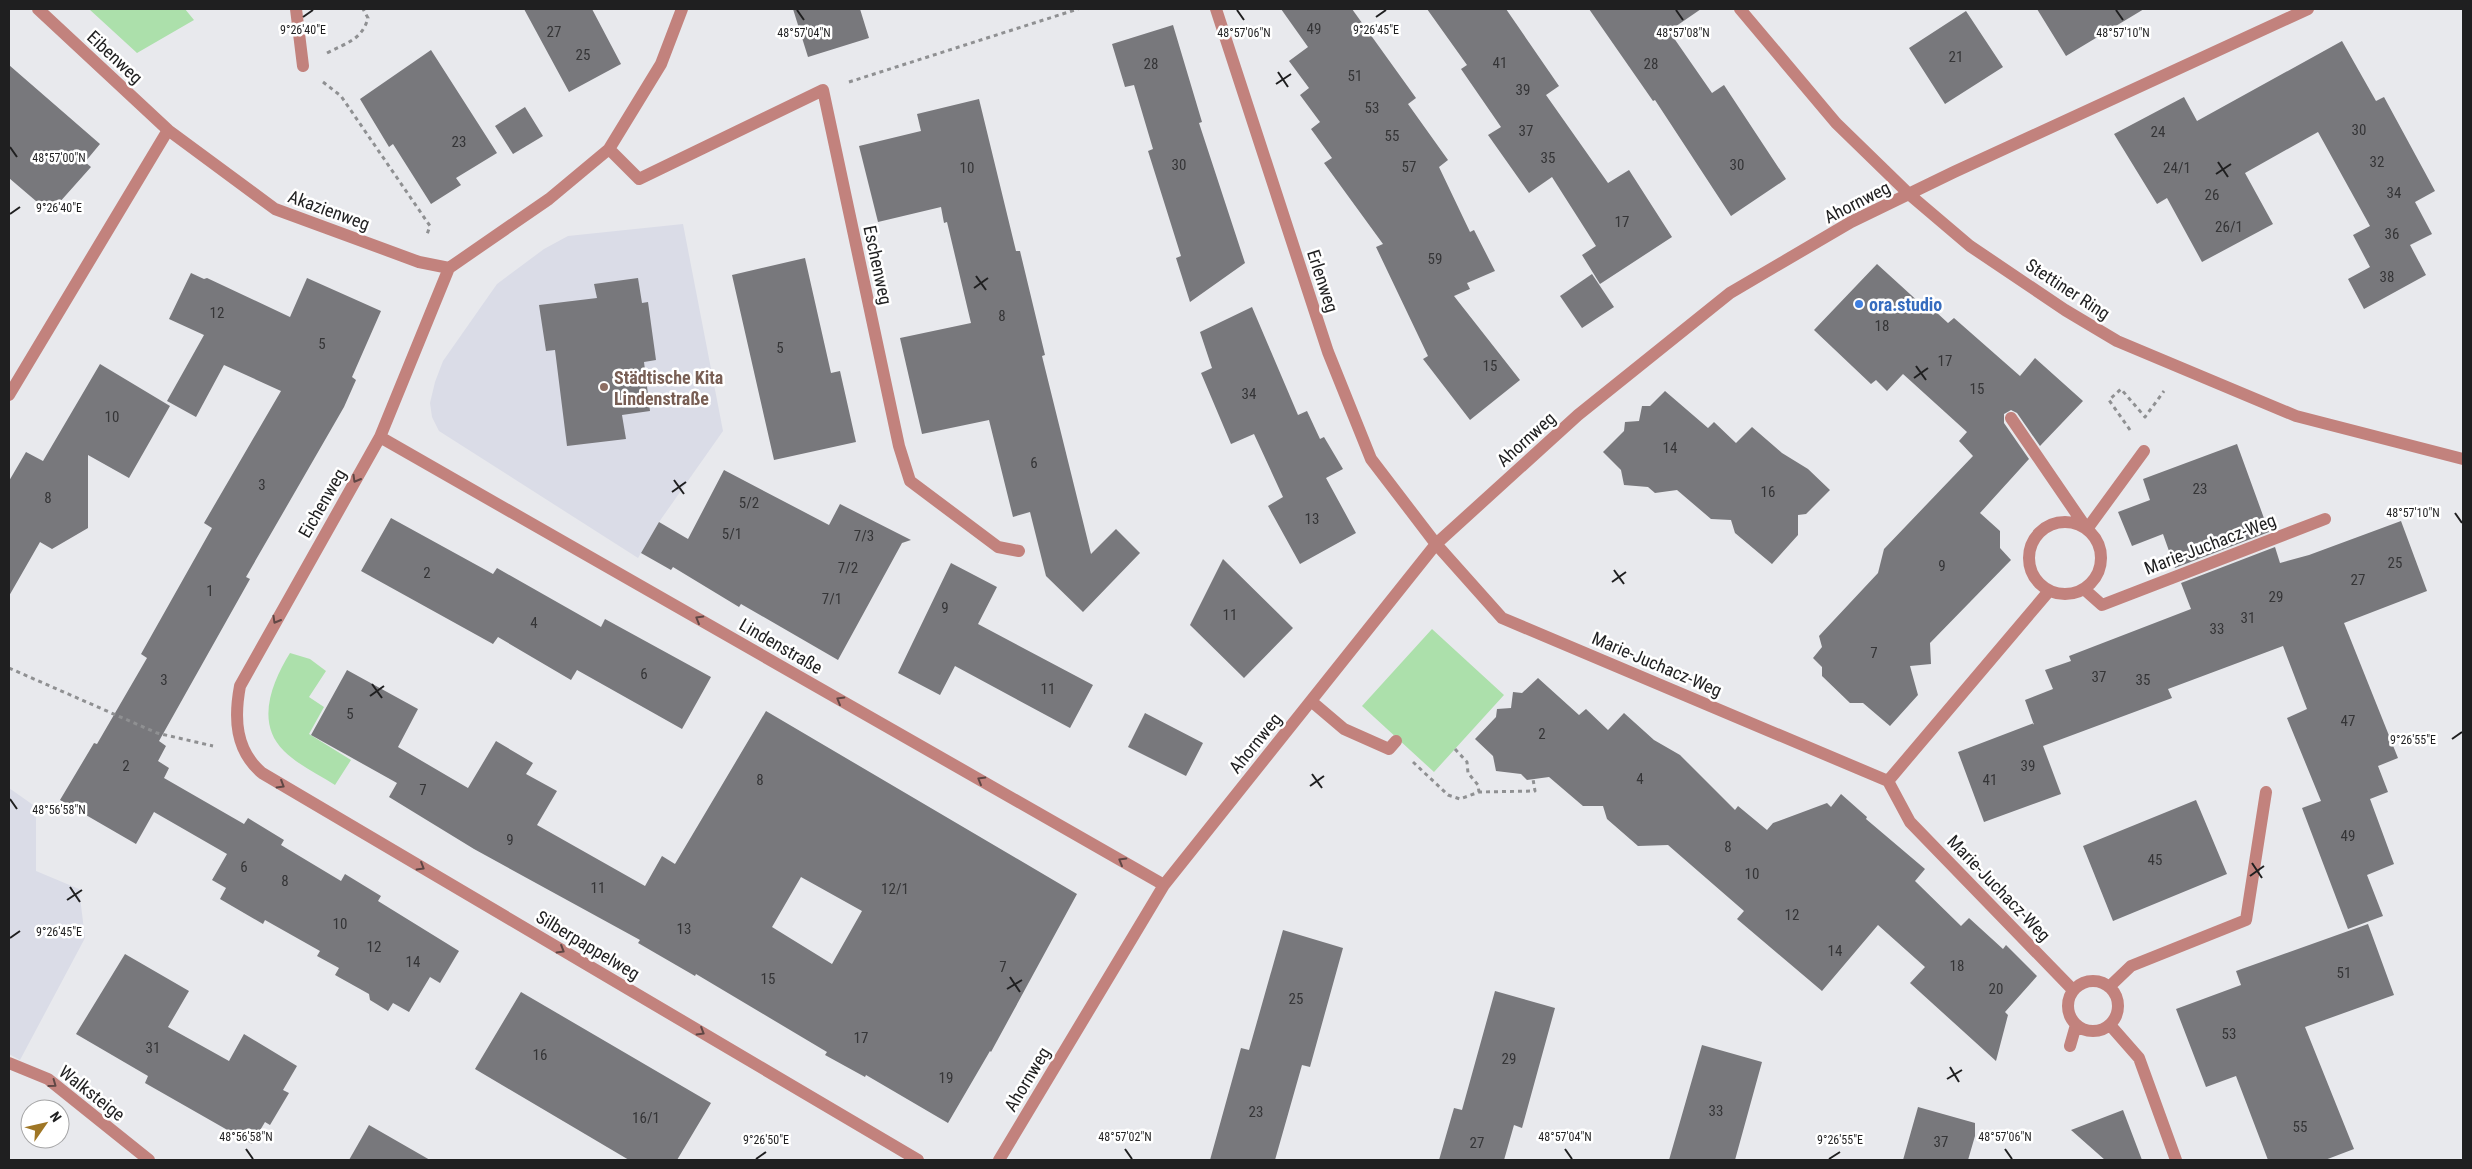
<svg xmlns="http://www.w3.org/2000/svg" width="2472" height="1169" font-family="'Roboto Condensed',sans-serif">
  <rect width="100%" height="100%" fill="#e8e9ed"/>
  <!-- built -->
  <path fill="#dadce7" d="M683,224L723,431L659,522L638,558L439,431L432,417L430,403L435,382L443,361L497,284L544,249L568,236Z
    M9,788L36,807V871L79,889L85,938L20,1060L9,1054Z"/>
  <!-- green -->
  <path fill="#ace0ab" d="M89,9H185L194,20L137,53Z
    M1432,629L1504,695L1434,772L1362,706Z
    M290,653L310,659L326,671L309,697L324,707L309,734L351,760L335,785C318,774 298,765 284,751C255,723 272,682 290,653Z"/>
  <!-- building -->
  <path fill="#78787c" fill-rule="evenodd" d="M524,9H592L621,64L569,92Z
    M793,9H860L869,38L808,57Z
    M1281,9H1352L1416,98L1408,104L1448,160L1439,167L1470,232L1474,230L1495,271L1467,283L1470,289L1454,296L1520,380L1470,420L1423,359L1428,356L1376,247L1383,244L1324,163L1332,158L1311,129L1320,122L1300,95L1309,88L1289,61L1308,47Z
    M1427,9H1506L1559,86L1546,95L1608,183L1629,170L1672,237L1600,284L1582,255L1596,246L1552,177L1529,193L1488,135L1501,127L1461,69L1467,65Z
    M1589,9H1701L1669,31L1712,93L1724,85L1786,179L1731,216L1655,100L1653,101Z
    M2037,9H2144L2066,56Z
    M1966,11L2003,67L1945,104L1909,48Z
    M1173,25L1202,122L1199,123L1245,263L1190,302L1176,258L1181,256L1148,151L1153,149L1134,85L1125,87L1112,44Z
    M2342,41L2376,101L2384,97L2435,191L2415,202L2432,234L2410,245L2426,275L2364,309L2348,279L2370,267L2353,235L2370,226L2318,132L2245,173L2273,224L2202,262L2167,198L2157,204L2114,134L2184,97L2197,121Z
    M431,50L497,153L456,178L461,185L431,204L393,144L389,147L360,99Z
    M9,65L100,144L85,162L91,167L50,213L9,178Z
    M979,99L1016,251H1020L1045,355L1042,356L1091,554L1116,529L1140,553L1083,612L1046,576L1030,512L1013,517L989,420L922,434L900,338L971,323L947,222L944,223L941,207L878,222L859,146L921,131L917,114Z
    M525,107L543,136L513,154L495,126Z
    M805,258L831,373L840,371L856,442L774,460L732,275Z
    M1877,264L1933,315L1936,312L1948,323L1954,318L2020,376L2035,358L2083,401L2040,446L2017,413L2011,410L2004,414V423L2029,459L1980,513L2000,531V548L2011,560L1930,643L1931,664L1910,666L1918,695L1890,726L1863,703H1850L1822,676V667L1813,658L1822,647L1819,636L1878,573L1884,549L1973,456L1959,441L1967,432L1903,374L1887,391L1876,380L1871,384L1814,330Z
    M191,273L204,279L207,278L290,317L307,278L381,311L352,377L356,380L344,407L246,577L250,579L159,741L166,746L158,761L169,768L164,778L244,824L248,818L284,840L281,845L341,881L345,874L381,896L378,901L459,951L440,983L430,977L409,1012L393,1003L388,1011L370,1000L369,994L335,975L339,968L317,956L320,951L265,920L263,924L220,899L226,888L212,880L227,854L154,812L136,844L60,800L94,743L97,744L147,658L141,654L212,528L204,523L281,391L224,365L196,417L167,401L204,335L169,319Z
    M1592,274L1614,307L1582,328L1560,296Z
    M638,278L642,303L648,302L656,360L644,362L650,411L622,415L626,439L567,446L555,350L546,351L539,305L597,298L594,284Z
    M1252,307L1298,415L1307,411L1320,439L1324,437L1343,469L1326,478L1356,533L1300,564L1268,506L1283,497L1254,434L1231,444L1201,373L1212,368L1200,332Z
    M100,364L170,406L129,478L88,455V528L52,549L40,542L9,596V481L26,452L43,461Z
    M1665,391L1708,428L1714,422L1736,443L1752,427L1782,453L1808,469L1830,490L1806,514L1798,515V535L1772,564L1735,533L1731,520L1711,519L1677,490L1655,493L1648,487L1624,485L1621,470L1603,452L1624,431L1625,422L1639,421L1642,406H1650Z
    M2237,444L2269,532L2175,568L2163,534L2132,546L2118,512L2150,500L2143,479Z
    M724,470L829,525L840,504L911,540L902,543L838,660L741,604L739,607L673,567L671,570L641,553L659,522L688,539Z
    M391,518L493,574L497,568L601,627L605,619L711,677L682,729L577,670L571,680L498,637L493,644L361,571Z
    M2401,521L2427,591L2344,623L2398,758L2378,766L2388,792L2370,799L2394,864L2367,875L2383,916L2348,929L2302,808L2321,801L2287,718L2307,709L2283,646L2168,689L2172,698L2043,746L2061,794L1984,822L1958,752L2034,723V725L2025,700L2053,689L2045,670L2071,661L2069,656L2191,609L2181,583L2275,547L2280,563L2309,555Z
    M1223,559L1293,628L1244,678L1190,625Z
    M951,563L997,587L978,624L1093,685L1070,728L955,666L940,695L898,673Z
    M347,670L418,709L398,747L468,788L496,741L533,763L526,774L557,791L537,825L645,886L662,856L675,864L766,711L1077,894L991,1052L990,1051L948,1123L866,1075L865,1077L825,1055L827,1052L696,974L695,976L638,943L640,940L474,849L389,797L397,783L311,735ZM801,877L862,911L832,964L772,927Z
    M1538,678L1579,715L1586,709L1608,730L1624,713L1654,740L1680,755L1735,810L1738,806L1767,830L1773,823L1827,803L1831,807L1841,794L1867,817L1866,819L1925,869L1915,881L1961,926L1969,918L2003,949L2006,945L2037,976L2005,1012L2008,1015L1996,1061L1910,983L1925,967L1878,925L1822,991L1737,919L1744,911L1668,845L1638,846L1607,819L1603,806H1583L1549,777L1527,780L1521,774L1496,771L1493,756L1475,739L1496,717L1497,709L1511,708L1513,692L1522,693Z
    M1145,713L1203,743L1186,776L1128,747Z
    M2196,800L2227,874L2113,921L2083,846Z
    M2368,924L2394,995L2305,1027L2354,1149L2325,1160H2268L2236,1076L2206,1087L2176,1009L2241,985L2236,971Z
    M1283,930L1343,948L1310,1067L1302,1065L1275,1160H1210L1241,1048L1249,1050Z
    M125,954L189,991L168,1027L229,1061L244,1034L297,1066L283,1090L289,1093L270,1125L265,1122L252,1144L145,1083L148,1076L76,1034Z
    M1495,991L1555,1008L1522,1128L1514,1125L1504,1160H1439L1454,1108L1462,1110Z
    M521,992L711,1103L677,1160H629L475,1069Z
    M1702,1045L1762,1062L1735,1160H1669Z
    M1918,1107L1975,1123V1136L1968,1160H1903Z
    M2123,1110L2142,1160H2105L2071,1130Z
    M369,1125L430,1160H349Z"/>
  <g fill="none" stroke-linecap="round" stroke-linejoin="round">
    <!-- path -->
    <path stroke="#8f9092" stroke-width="3" stroke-dasharray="4 4" stroke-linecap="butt" d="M327,53C346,43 362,40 368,18L363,9
      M323,82L341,96L430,226L426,237
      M849,82L1078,9
      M2130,430L2109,400L2121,389L2145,417L2164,391
      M9,668L157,733L213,746
      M1455,749L1467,762L1468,773L1478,785L1479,792
      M1413,762L1448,795L1460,799L1479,792L1535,791L1533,779"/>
    <!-- minor -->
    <path stroke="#c2827d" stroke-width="12" d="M38,9L168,130
      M296,9L303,66
      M1216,9L1328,352L1371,459L1436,544L1502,618L1888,781L1910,822L2073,990
      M1740,9L1836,123L1910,195L1970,246L2065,310L2117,341L2296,416L2463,459
      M609,149L639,179L823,90L899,446L910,481L998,547L1019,551
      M449,268L380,437L240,686C234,718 235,750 262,773L918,1160
      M9,395L168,130L275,209L419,262L449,268L549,199L609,149L661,64L682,9
      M2011,418L2087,529L2144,451
      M380,437L1164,885
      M2029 558a36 36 0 1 1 72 0a36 36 0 1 1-72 0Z
      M2084,589L2102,605L2325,519
      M1311,701L1344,729L1389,749L1396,741
      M1888,781L2049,591
      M2068 1006a25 25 0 1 1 50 0a25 25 0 1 1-50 0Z
      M2109,987L2131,966L2246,920L2266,792
      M2110,1025L2139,1058L2176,1160
      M2070,1046L2076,1025
      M9,1063L48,1079L149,1160
      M999,1160L1164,885L1436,544L1578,415L1730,293L1851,222L1954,172L2308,9"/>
  </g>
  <!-- one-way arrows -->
  <defs><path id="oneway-chevron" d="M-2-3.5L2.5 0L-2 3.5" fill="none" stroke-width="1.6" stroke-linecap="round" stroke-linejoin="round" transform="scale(1.25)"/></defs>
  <g stroke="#604745">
    <use href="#oneway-chevron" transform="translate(356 479) rotate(120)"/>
    <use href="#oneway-chevron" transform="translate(699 619) rotate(-150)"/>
    <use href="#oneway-chevron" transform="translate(276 620) rotate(120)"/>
    <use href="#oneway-chevron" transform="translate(840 700) rotate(-150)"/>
    <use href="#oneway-chevron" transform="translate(981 780) rotate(-150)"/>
    <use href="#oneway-chevron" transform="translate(281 785) rotate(31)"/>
    <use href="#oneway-chevron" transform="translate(1122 861) rotate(-150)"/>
    <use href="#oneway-chevron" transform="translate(421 867) rotate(31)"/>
    <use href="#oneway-chevron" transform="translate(561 950) rotate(31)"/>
    <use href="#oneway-chevron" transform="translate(701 1032) rotate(31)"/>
    <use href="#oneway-chevron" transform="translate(53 1084) rotate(36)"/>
  </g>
  <!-- ticks -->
  <path fill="none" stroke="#1f1f20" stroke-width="2" d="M797,10L804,20M1237,10L1244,20M1676,10L1683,20M2116,10L2123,20M303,17L313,10M1376,17L1386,10M1278,72L1288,87M1276,84L1291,74M10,147L17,157M2218,162L2228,177M2216,174L2231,164M10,214L20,207M976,276L986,290M974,288L988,278M1916,366L1926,380M1914,378L1928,368M674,480L684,494M672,492L686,482M2455,513L2462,523M1614,570L1624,584M1612,582L1626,572M372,684L382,698M370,696L384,686M2452,739L2462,732M1312,774L1322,788M1310,786L1324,776M10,799L17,809M2252,863L2262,878M2250,876L2264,866M70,887L80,902M67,900L82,890M10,938L20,931M1010,977L1020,992M1007,989L1022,980M1950,1067L1959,1082M1947,1079L1962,1070M246,1149L253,1159M1125,1149L1132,1159M1565,1149L1572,1159M2005,1149L2012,1159M756,1159L766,1152M1829,1159L1840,1152"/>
  <!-- markers -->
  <circle fill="#3f7fe0" stroke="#fff" stroke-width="2" cx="1859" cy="304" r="5"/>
  <circle fill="#8d6e63" stroke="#fff" stroke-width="2" cx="604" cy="387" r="5"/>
  <g text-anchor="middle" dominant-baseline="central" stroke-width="5" stroke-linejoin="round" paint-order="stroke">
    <!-- number labels -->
    <g font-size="15" fill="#353537">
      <text x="1314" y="29">49</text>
      <text x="554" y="32">27</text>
      <text x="583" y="55">25</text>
      <text x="1956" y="57">21</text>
      <text x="1500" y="63">41</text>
      <text x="1151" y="64">28</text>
      <text x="1651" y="64">28</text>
      <text x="1355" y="76">51</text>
      <text x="1523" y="90">39</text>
      <text x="1372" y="108">53</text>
      <text x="2359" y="130">30</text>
      <text x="1526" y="131">37</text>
      <text x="2158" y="132">24</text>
      <text x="1392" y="136">55</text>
      <text x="459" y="142">23</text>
      <text x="1548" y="158">35</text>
      <text x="2377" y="162">32</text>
      <text x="1179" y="165">30</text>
      <text x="1737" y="165">30</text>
      <text x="1409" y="167">57</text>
      <text x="967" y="168">10</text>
      <text x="2177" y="168">24/1</text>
      <text x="2394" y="193">34</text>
      <text x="2212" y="195">26</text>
      <text x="1622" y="222">17</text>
      <text x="2229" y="227">26/1</text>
      <text x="2392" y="234">36</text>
      <text x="1435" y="259">59</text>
      <text x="2387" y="277">38</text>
      <text x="217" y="313">12</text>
      <text x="1002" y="316">8</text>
      <text x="1882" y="326">18</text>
      <text x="322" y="344">5</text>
      <text x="780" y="348">5</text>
      <text x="1945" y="361">17</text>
      <text x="1490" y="366">15</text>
      <text x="1977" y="389">15</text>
      <text x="1249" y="394">34</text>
      <text x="112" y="417">10</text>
      <text x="1670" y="448">14</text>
      <text x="1034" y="463">6</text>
      <text x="262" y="485">3</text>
      <text x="2200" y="489">23</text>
      <text x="1768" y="492">16</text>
      <text x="48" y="498">8</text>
      <text x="749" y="503">5/2</text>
      <text x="1312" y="519">13</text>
      <text x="732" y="534">5/1</text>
      <text x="864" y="536">7/3</text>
      <text x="2395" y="563">25</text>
      <text x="1942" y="566">9</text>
      <text x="848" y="568">7/2</text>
      <text x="427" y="573">2</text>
      <text x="2358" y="580">27</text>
      <text x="210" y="591">1</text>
      <text x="2276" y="597">29</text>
      <text x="832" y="599">7/1</text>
      <text x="945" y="608">9</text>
      <text x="1230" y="615">11</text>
      <text x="2248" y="618">31</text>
      <text x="534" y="623">4</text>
      <text x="2217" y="629">33</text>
      <text x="1874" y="653">7</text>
      <text x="644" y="674">6</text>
      <text x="2099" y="677">37</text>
      <text x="164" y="680">3</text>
      <text x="2143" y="680">35</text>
      <text x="1048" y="689">11</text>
      <text x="350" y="714">5</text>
      <text x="2348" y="721">47</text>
      <text x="1542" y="734">2</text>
      <text x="126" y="766">2</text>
      <text x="2028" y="766">39</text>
      <text x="1640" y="779">4</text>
      <text x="760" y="780">8</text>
      <text x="1990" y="780">41</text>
      <text x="423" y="790">7</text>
      <text x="2348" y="836">49</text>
      <text x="510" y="840">9</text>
      <text x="1728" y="847">8</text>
      <text x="2155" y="860">45</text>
      <text x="244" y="867">6</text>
      <text x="1752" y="874">10</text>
      <text x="285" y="881">8</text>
      <text x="598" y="888">11</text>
      <text x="895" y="889">12/1</text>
      <text x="1792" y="915">12</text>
      <text x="340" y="924">10</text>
      <text x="684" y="929">13</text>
      <text x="374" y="947">12</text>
      <text x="1835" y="951">14</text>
      <text x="413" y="962">14</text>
      <text x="1957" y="966">18</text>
      <text x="1003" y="967">7</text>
      <text x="2344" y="973">51</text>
      <text x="768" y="979">15</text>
      <text x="1996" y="989">20</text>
      <text x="1296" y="999">25</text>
      <text x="2229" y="1034">53</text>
      <text x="861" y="1038">17</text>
      <text x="153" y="1048">31</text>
      <text x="540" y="1055">16</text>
      <text x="1509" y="1059">29</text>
      <text x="946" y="1078">19</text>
      <text x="1716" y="1111">33</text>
      <text x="1256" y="1112">23</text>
      <text x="646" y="1118">16/1</text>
      <text x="2300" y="1127">55</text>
      <text x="1941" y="1142">37</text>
      <text x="1477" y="1143">27</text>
    </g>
    <!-- street labels -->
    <g font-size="18" fill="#1f1f20" stroke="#fff">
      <text transform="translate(115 57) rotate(43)">Eibenweg</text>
      <text transform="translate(1857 202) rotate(-27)">Ahornweg</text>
      <text transform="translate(329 210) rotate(20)">Akazienweg</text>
      <text transform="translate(878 265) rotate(78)">Eschenweg</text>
      <text transform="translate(1323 281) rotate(72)">Erlenweg</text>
      <text transform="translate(2068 289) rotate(33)">Stettiner Ring</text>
      <text transform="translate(1526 439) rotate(-42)">Ahornweg</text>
      <text transform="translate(322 503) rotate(-60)">Eichenweg</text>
      <text transform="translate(2210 544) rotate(-21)">Marie-Juchacz-Weg</text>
      <text transform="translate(781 646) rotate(30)">Lindenstraße</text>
      <text transform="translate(1657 664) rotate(23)">Marie-Juchacz-Weg</text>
      <text transform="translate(1255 743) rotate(-51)">Ahornweg</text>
      <text transform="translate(1999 888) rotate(46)">Marie-Juchacz-Weg</text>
      <text transform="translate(588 945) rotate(31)">Silberpappelweg</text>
      <text transform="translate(1027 1079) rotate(-59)">Ahornweg</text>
      <text transform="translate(92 1093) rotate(38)">Walksteige</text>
    </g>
    <!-- shop labels -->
    <g font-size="18" font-weight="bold" fill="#366cbe" stroke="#fff" text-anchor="start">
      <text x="1869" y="304">ora.studio</text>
    </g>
    <!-- education labels -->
    <g font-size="18" font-weight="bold" fill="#785e54" stroke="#fff" text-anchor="start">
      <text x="614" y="377">Städtische Kita<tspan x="614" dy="21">Lindenstraße</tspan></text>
    </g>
  </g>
  <g font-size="12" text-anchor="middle" fill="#1f1f20" stroke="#fff" stroke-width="5" stroke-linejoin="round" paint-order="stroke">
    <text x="303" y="34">9°26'40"E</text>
    <text x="1376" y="34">9°26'45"E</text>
    <text x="1683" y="37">48°57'08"N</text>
    <text x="804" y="37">48°57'04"N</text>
    <text x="1244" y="37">48°57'06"N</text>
    <text x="2123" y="37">48°57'10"N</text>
    <text x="59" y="162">48°57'00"N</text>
    <text x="59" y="212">9°26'40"E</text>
    <text x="2413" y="517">48°57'10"N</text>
    <text x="2413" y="744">9°26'55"E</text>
    <text x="59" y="814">48°56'58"N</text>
    <text x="59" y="936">9°26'45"E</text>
    <text x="246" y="1141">48°56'58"N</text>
    <text x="1125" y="1141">48°57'02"N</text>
    <text x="1565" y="1141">48°57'04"N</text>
    <text x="2005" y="1141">48°57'06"N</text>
    <text x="766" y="1144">9°26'50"E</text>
    <text x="1840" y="1144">9°26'55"E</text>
  </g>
  <!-- border -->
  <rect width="2472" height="1169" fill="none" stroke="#1f1f20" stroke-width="20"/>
  <!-- north arrow -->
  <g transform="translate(45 1124) rotate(56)"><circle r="24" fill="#ffffff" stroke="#a5a5a6"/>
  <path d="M0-4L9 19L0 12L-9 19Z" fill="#9f7625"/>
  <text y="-8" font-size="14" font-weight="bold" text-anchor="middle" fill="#1f1f20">N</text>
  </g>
</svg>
